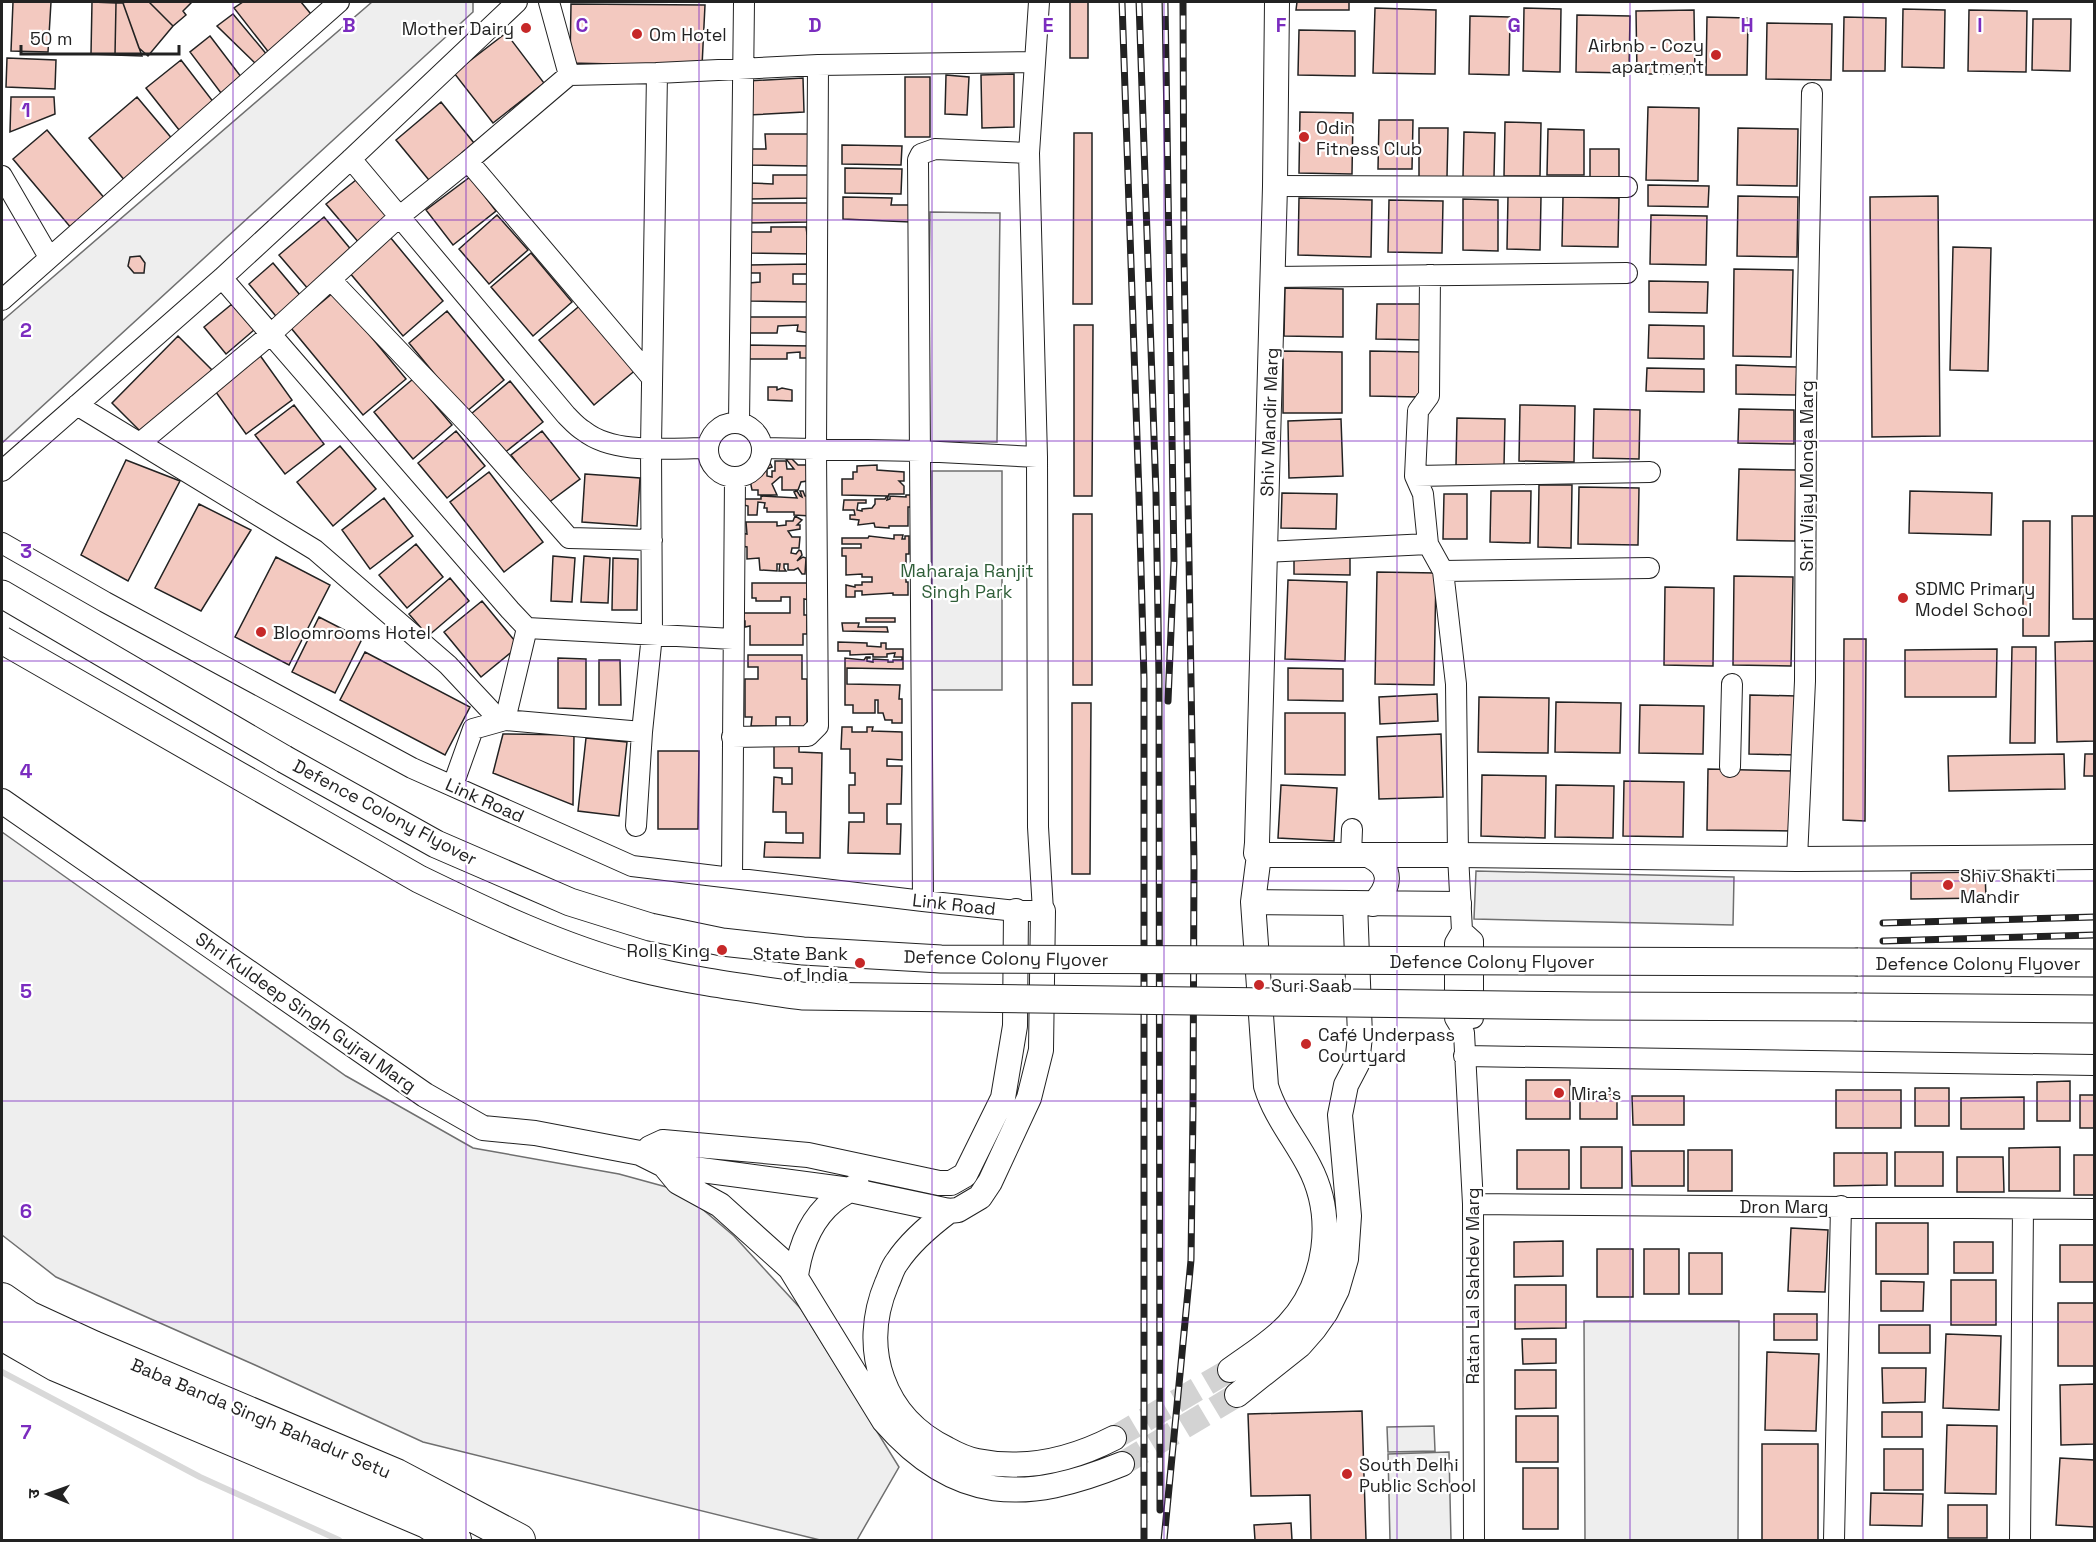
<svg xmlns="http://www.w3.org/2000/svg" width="2096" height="1542" font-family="'Space Grotesk','Noto Sans Devanagari',sans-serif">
  <rect width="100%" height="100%" fill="#fff"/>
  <!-- green -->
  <path fill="#eee" stroke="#6f6f6f" stroke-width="1.5" d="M372,2H473V12L2,443V321Z
    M930,212L1000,213L997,442L927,441Z
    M932,471H1002V690H932Z
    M2,832L346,1076L473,1148L619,1174L681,1191L734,1236L801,1309L899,1467L857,1540H820L423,1442L255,1365L56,1277L2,1235Z
    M1584,1321H1739L1738,1540H1585Z
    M1434,1426L1435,1451L1388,1452L1387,1427Z
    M1449,1452L1451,1540H1390L1388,1454Z"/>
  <!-- parking -->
  <path fill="#ededed" stroke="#6f6f6f" stroke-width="1.5" d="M1476,871L1734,877L1733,925L1474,919Z"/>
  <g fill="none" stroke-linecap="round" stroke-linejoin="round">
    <!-- stream -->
    <path stroke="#d9d9d9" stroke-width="6" d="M2,1372L200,1477L339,1540"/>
  </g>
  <!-- building -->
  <path fill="#f3c9c0" stroke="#222" stroke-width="1.5" d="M13,2H51L48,52L11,51Z
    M92,2L116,3L115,55L91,54Z
    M125,2H149L173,26L148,56L139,48L123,3Z
    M149,2H192L183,11L186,15L173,26Z
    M243,2H301L315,19L270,54L234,8Z
    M1070,2H1088V58H1070Z
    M1297,2H1349V10H1296Z
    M116,3H123L142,56L115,55Z
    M571,4L705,5L702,66L570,63Z
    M1375,8L1436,10L1435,74L1373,73Z
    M1524,8L1561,9L1560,72L1523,71Z
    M1903,9L1945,10L1944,68L1902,67Z
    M1694,10L1695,74H1637L1636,11Z
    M1969,10L2027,11L2026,72L1968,71Z
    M233,14L268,56L258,66L217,26Z
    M1577,15L1630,16L1629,73L1576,72Z
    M1470,16L1510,17L1509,75L1469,74Z
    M1707,17L1748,18L1747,75H1706Z
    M1844,17L1886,18L1885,71H1843Z
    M2033,19H2071L2070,71L2032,70Z
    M1767,23L1832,24L1831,80L1766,79Z
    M1299,30L1355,31V76L1298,75Z
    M506,33L544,83L493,123L454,73Z
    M210,36L245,82L224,97L190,52Z
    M7,58L56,60L55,89L6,87Z
    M181,60L218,108L183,135L146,88Z
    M1014,74V127L982,128L981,75Z
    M946,75L969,77L967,115L945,114Z
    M905,77H930V137H905Z
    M803,78L804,112L748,115L747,81Z
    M11,97H54L55,114L10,132Z
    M137,97L174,141L126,182L89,138Z
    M441,102L478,148L433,185L396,140Z
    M1648,107L1699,108L1698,181L1646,180Z
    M1300,112L1353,113L1352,174L1299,173Z
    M1379,120H1413L1412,169H1378Z
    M1505,122L1541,123L1540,176H1504Z
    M1419,128H1448L1447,177H1419Z
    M1738,128L1798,129L1797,186L1737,185Z
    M1548,129L1584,130V175H1547Z
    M47,130L106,200L72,229L13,159Z
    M1464,132L1495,133L1494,177H1463Z
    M1074,133H1092V304H1073Z
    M765,134H810L811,166L749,165L748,149H766Z
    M842,145L902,146L901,165L842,164Z
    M1590,149H1619V178H1590Z
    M845,168L902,169L901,194L845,193Z
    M773,175H814L815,198L750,199L751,183L773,184Z
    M470,177L496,211L453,245L426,210Z
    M356,180L389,219L360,244L326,204Z
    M1648,185L1709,186L1708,207L1648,206Z
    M1508,196L1541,197L1540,250L1507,249Z
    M1738,196L1798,197L1797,257L1737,256Z
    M1938,196L1940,436L1872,437L1870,197Z
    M843,197L892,198L891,205H910V222L843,219Z
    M1563,197L1619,198L1618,247L1562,246Z
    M1299,198L1372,200L1371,257L1298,255Z
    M1463,199L1498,200V251L1463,250Z
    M1389,200L1443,201L1442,253L1388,252Z
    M746,203H810V222L745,223Z
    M497,215L528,250L489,284L459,249Z
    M1651,215L1707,216L1706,265L1650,264Z
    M324,217L353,252L309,290L279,255Z
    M771,227H806L807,234H814V254L747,253V232H771Z
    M390,237L443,301L403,336L349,272Z
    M1953,247L1991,248L1988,371L1950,370Z
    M531,253L572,302L533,336L491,287Z
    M140,256L145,263L144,273H134L128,266L130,257Z
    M273,263L305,301L280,321L249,284Z
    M811,264V274H793V284H813L811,302L750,301L749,283L760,282V273H748L749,265Z
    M1734,269L1793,270L1791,357L1733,356Z
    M1649,281L1708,282L1707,313L1649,312Z
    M1285,288L1343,289V337L1284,336Z
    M334,292L406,379L363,415L291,328Z
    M583,303L638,368L594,405L539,340Z
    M232,304L254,330L226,354L204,327Z
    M1377,304H1425V340L1376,339Z
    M447,311L504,380L466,412L409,343Z
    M748,317H810V333L797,331L798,325L778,326L777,333H748Z
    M1074,325H1093L1092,496H1074Z
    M1649,325L1704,326V359L1648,358Z
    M178,336L212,370L146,437L112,403Z
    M745,345L812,346V358H800V352L787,353V359H745Z
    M1283,351L1342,352V413H1283Z
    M1370,351L1421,352L1420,397L1370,396Z
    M259,354L292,400L246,434L213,388Z
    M1736,365L1797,367L1796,395L1736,394Z
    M1647,368L1704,369V392L1646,391Z
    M413,379L452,425L413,459L374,412Z
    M510,381L543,422L503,454L471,414Z
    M768,387H777V390L782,388L792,390V401L768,400Z
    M294,405L324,444L285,474L255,435Z
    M1520,405L1575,406L1574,462L1519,461Z
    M1594,409L1640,410L1639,459L1593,458Z
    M1739,409L1794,410V444L1738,443Z
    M1457,418L1505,419L1504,466L1456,465Z
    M1341,419L1343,476L1289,478L1288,421Z
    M456,431L485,466L447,498L418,463Z
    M542,431L580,479L548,503L511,455Z
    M340,446L376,489L333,526L297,482Z
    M786,459H792L798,465H808L807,481L801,482L798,490H782V477H780L772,484L777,495H758V490H752L749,475H755L761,469H756L761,461L764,466H766L770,463L772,467L767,469V476L772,477V471H775V461H786L787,469H794Z
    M126,460L180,481L128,581L81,555Z
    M877,465V470L904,472V481H899L904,486V494H889L887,500L890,499V496L906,497V495H912L914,507H908V526H889V528L875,527L874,523L858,525L859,520L850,519V515H855L854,510H843L844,500H866V503H858L857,510L862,511V509L872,508L875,504V499H885L887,496L842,495V479H853V472H857V466Z
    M1739,469L1796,470L1795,541L1737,540Z
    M489,472L543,542L504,572L450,502Z
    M585,474L640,478L637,526L582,522Z
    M1539,485H1572L1571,548L1538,547Z
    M1579,487L1639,488L1638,545L1578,544Z
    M797,491L800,496L802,497L800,491H803L805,496H811V516L794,515V512H767V508H764L765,503L758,502L757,515H748V506L744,505V499H761V496L797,498L794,492Z
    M1491,491H1531L1530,543L1490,542Z
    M1910,491L1992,493L1991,535L1909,533Z
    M1282,493L1337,494L1336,529L1281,528Z
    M1444,494H1467V539H1443Z
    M384,498L413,536L370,569L342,530Z
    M199,504L251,530L201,611L155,588Z
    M1073,514H1092V685H1073Z
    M795,516L802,520L797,525H800V529L788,531L792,537H800L799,548H792L791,553L796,554L799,550L801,551L802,555L797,561L803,557L806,558L805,574H802L798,568L794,570H788V564H784V568L786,571H779L780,564H777V571L760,570L759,558L747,559V547L741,546L740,533L747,534L746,522H777V526L786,525V521H793Z
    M2072,516H2094V619H2073Z
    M2023,521H2050L2049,636H2023Z
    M894,535H903L902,539H905V536H909V554H906V582H908V595H893V593L862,595V591H855V597H846V585L855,587V585H862V582H872V577H862V574L846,575V556H842V548H861V544H842V538H868L869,536L894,539Z
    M416,544L443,577L407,608L379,575Z
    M1294,554L1350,555V575L1294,574Z
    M553,556L575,558L572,602L551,601Z
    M584,556L610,558L608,603L581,602Z
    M276,557L330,585L289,665L235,637Z
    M613,558L638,559L637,610H612Z
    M1377,572L1436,573L1434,685L1375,684Z
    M1734,576L1793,577L1791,666L1733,665Z
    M450,578L469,601L428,636L409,614Z
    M1288,580L1347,582L1345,661L1285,659Z
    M752,583H810V600L804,599V615H807V634H803V645H750V626L745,627V621H742L741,613H790V597H781V601H756V598H752Z
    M1665,587L1714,588L1713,666L1664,665Z
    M482,601L519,646L481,677L444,632Z
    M319,617L362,639L335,693L292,672Z
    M866,618H895V622H866Z
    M842,623H859L858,627H887L888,632L843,631Z
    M1844,639H1866L1865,821L1843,820Z
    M2094,641V741L2057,742L2055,642Z
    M838,642L867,643V646L881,647V643H886V649H903V669L847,668V684L900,685L899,699H902V723H892V720H885L883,713H878V700H875V713H853V705H845V658L864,660L866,657H870V658H867V661L873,662V659L888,660V662H893V660H902V657H894L895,653L887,654V657H873V654L850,655V651H838Z
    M2012,647H2036L2035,743H2010Z
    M1997,649L1996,697H1905V650Z
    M365,652L470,707L445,755L340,700Z
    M748,655H802V679H807V727L790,726V717H776V726H751L752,717H745V679H758V667H748Z
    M558,658L586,659V709L558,708Z
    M599,660H620L621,705H599Z
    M1288,668L1343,669V701L1288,700Z
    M1437,694L1438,721L1380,724L1379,697Z
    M1750,695L1797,696L1796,755L1749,754Z
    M1479,697L1549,698L1548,753L1478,752Z
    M1556,702L1621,703L1620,753L1555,752Z
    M1072,703H1091L1090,874H1072Z
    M1640,705L1704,706L1703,754L1639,753Z
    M1285,713H1345V775L1285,774Z
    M842,727H852V732H867V727H873L872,731L902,732V760L887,759V766H902L901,804H887V824H901L900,854L848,853L849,822H864V813H849V785H855V773H850V749H841Z
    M503,734L574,735L573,805L493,773Z
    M1441,734L1443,797L1379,799L1377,737Z
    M586,738L627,742L619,816L578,811Z
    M774,746H799V752L822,753L820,858L764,857L765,842L803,843V833H786V812H773L774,777L782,778V784H792V768H774Z
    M658,751H699L698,829H658Z
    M2064,754L2065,789L1949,791L1948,756Z
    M2085,754H2094V776H2084Z
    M1708,769L1794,771L1793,831L1707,830Z
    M1482,775L1546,776L1545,838L1481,836Z
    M1624,781L1684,782L1683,837L1623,836Z
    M1281,785L1337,788L1334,841L1278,838Z
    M1556,785L1614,786L1613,838L1555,837Z
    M1985,872L1986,898L1911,899V873Z
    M1526,1080H1570V1119H1526Z
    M2070,1081V1121H2037V1082Z
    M1915,1088H1949V1126H1915Z
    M1836,1090H1901V1128H1836Z
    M1580,1094H1617V1119H1580Z
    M2080,1095H2094V1128H2080Z
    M1632,1096H1684V1125H1633Z
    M2024,1097V1129H1961V1098Z
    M1581,1147H1622V1188H1581Z
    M2060,1147V1191H2009V1148Z
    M1517,1150H1569V1189H1517Z
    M1688,1150H1732V1191H1688Z
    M1631,1151H1684V1186H1632Z
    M1895,1152H1943V1186H1895Z
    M1834,1153H1887V1185L1834,1186Z
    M2074,1155H2094V1195H2074Z
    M1957,1157H2003L2004,1192H1957Z
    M1876,1223H1928V1274H1876Z
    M1791,1228L1828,1230L1825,1292L1788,1291Z
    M1563,1241V1276L1514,1277V1242Z
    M1954,1242H1993V1273H1954Z
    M2060,1245H2094V1282H2060Z
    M1597,1249H1633V1297H1597Z
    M1644,1249H1679V1294H1644Z
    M1689,1253H1722V1294H1689Z
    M1951,1280H1996V1325H1951Z
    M1881,1281L1924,1282L1923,1311H1881Z
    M1515,1285H1566V1328L1515,1329Z
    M2058,1303H2094V1366H2058Z
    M1774,1314H1817V1340H1774Z
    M1879,1325H1930V1353H1879Z
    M1946,1334L2001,1336L1999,1410L1943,1408Z
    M1522,1339H1556V1363L1523,1364Z
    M1767,1352L1819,1354L1816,1431L1765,1430Z
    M1882,1368H1926L1925,1402L1883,1403Z
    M1515,1370H1556V1408L1515,1409Z
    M2094,1384V1444L2061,1445L2060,1385Z
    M1362,1411L1366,1540H1307H1311L1310,1495L1251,1496L1248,1414Z
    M1882,1412H1922V1437H1882Z
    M1516,1416H1558V1462H1516Z
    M1947,1425L1997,1426L1996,1494L1945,1493Z
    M1762,1444H1818V1540H1762Z
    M1884,1449H1923V1490H1884Z
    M2060,1458L2094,1460V1527L2056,1525Z
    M1523,1468H1558V1529H1523Z
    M1871,1493L1923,1494L1922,1526L1870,1525Z
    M1948,1505H1987V1538H1948Z
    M1291,1523L1292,1540H1255L1254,1525Z"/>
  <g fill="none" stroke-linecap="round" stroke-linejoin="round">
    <!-- tertiary-tunnel -->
    <path stroke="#d3d3d3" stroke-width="24" stroke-dasharray="24 12" stroke-linecap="butt" d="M1114,1438L1230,1370
      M1122,1464L1237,1395"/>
    <defs>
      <path id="minor" d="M657,73L818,65L1034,62
        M351,159L566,415C572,421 577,427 584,431C614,455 671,448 708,448
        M468,161L652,378
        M2,176L49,257
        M1275,186L1627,187
        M1430,275L1429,396L1418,411L1415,476L1423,494L1428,544L1443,571
        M1273,277L1627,273
        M222,278L510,610L527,628L733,639
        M331,280L472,428L569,538L652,540
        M2,300L339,2
        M77,405L315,550L448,665L492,712L505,720L642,732L652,635L651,447L657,73L569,75L549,2
        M739,423L744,2
        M708 450a27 27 0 1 1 54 0a27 27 0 1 1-54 0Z
        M140,443L271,334L400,216L468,161L569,75
        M762,448L920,451L1037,457
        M2,471L222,278L351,159L517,2
        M1415,476L1650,472
        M2,543L105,602L412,768L632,866L923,901L1016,911H1043L1038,827L1037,457L1029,153L1039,2
        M1265,552L1428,544
        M732,737L808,736L818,726L816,449L818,65
        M1730,767L1732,684
        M453,785L473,729L505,720L527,628
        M636,826L642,732
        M1351,855L1352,829
        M1797,859L1805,681L1806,403L1812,93
        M732,878L735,477
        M923,901L918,160L921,154L935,149L1029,153
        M1462,931L1473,941V1018
        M1464,1056L2094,1065
        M1473,1204L2094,1209
        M1474,1540L1473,1204L1464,1033L1455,1018V943L1462,931L1458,855L1456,684L1443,571L1649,568
        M1834,1540L1841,1206
        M2020,1540L2023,1209"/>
      <path id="tertiary" d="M2,801L425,1095L483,1128L535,1133L640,1153L664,1165L850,1190L949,1211L958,1210L980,1197L990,1182L1029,1098L1041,1050L1043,911
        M1259,855H1458L1797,859L2094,857
        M1370,856C1393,868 1391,887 1373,904
        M1253,902L1459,904
        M663,1142L664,1165L678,1182L720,1205L790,1268L884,1421C956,1504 1026,1503 1122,1464
        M650,1148L663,1142L808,1155L939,1183H951L965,1175L1003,1098L1015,1026L1016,911
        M949,1211C929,1226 910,1242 897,1262C892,1268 890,1277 887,1283C859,1349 883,1418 947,1449C956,1454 967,1459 977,1461C1026,1471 1071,1460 1114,1438
        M796,1276C800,1247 810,1220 833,1201C840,1195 849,1191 857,1185
        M1230,1370C1249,1356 1271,1343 1288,1325C1327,1283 1336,1217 1309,1166C1295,1139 1275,1116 1266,1086L1253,902L1259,855L1256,853L1257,843L1275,186L1277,2
        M1237,1395L1300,1345L1314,1329L1326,1312L1337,1290L1346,1259L1349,1216L1340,1115L1346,1085L1357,1064L1360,1036L1355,903"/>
      <path id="secondary" d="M2,594L284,759
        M1858,962L2094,963
        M1857,1007L2094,1009"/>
      <path id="trunk" d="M2,1299L28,1317L93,1347L396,1475L519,1540
        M2,1334L56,1365L427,1522L455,1540"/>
    </defs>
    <!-- minor casing -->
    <use href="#minor" stroke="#222" stroke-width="22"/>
    <!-- tertiary casing -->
    <use href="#tertiary" stroke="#222" stroke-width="26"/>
    <!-- secondary casing -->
    <use href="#secondary" stroke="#222" stroke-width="29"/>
    <!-- trunk casing -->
    <use href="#trunk" stroke="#222" stroke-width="34"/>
    <!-- minor -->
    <use href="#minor" stroke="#fff" stroke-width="20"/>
    <!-- tertiary -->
    <use href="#tertiary" stroke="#fff" stroke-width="24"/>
    <!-- secondary -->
    <use href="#secondary" stroke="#fff" stroke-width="27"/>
    <!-- trunk -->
    <use href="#trunk" stroke="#fff" stroke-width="32"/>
    <defs>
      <path id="rail" d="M1122,2L1139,495L1144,679V1540
        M1139,2L1156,494L1159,679L1160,1510
        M1165,2L1174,561L1168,701
        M1883,923L2094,917
        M1883,941L2094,935
        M1164,1540L1191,1260L1193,1110L1194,863L1184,256L1183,2"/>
    </defs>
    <!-- rail casing -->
    <use href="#rail" stroke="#222" stroke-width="7"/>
    <!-- rail -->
    <use href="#rail" stroke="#fff" stroke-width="4.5" stroke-dasharray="14" stroke-linecap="butt"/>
    <defs>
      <path id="secondary-bridge" d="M2,640L419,879C489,913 560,947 635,967C690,981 746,988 802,996L1590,1006L1857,1007
        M284,759L436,844L570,902L650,927L722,942L803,951L941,959L1858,962"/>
    </defs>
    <!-- secondary-bridge casing -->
    <use href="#secondary-bridge" stroke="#222" stroke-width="29" stroke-linecap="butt"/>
    <!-- secondary-bridge -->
    <use href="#secondary-bridge" stroke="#fff" stroke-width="27"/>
  </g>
  <!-- grid -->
  <path fill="none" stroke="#7b2cbf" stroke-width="1.5" stroke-opacity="0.55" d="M233,2V1540M466,2V1540M699,2V1540M932,2V1540M1164,2V1540M1397,2V1540M1630,2V1540M1863,2V1540M2,220H2094M2,441H2094M2,661H2094M2,881H2094M2,1101H2094M2,1322H2094"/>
  <!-- markers -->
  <g fill="#c62828" stroke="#fff" stroke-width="2">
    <circle cx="526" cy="28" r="6"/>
    <circle cx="637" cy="34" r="6"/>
    <circle cx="1716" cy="55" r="6"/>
    <circle cx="1304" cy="137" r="6"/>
    <circle cx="1903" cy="598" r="6"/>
    <circle cx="261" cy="632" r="6"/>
    <circle cx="1948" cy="885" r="6"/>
    <circle cx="722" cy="950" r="6"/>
    <circle cx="860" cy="963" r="6"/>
    <circle cx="1259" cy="985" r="6"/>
    <circle cx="1306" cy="1044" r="6"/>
    <circle cx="1559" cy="1093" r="6"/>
    <circle cx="1347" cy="1474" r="6"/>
  </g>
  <g text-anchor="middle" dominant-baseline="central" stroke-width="4.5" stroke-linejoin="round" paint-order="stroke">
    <!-- poi labels -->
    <g font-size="18" fill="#222" stroke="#fff" text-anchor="start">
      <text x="514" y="28" text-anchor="end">Mother Dairy</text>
      <text x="649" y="34">Om Hotel</text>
      <text x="1704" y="45" text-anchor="end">Airbnb - Cozy<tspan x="1704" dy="21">apartment</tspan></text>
      <text x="1316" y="127">Odin<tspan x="1316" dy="21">Fitness Club</tspan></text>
      <text x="1915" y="588">SDMC Primary<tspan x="1915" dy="21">Model School</tspan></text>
      <text x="273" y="632">Bloomrooms Hotel</text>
      <text x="1960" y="875">Shiv Shakti<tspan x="1960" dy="21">Mandir</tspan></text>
      <text x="710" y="950" text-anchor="end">Rolls King</text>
      <text x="848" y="953" text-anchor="end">State Bank<tspan x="848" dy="21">of India</tspan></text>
      <text x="1271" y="985">Suri Saab</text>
      <text x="1318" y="1034">Café Underpass<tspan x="1318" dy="21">Courtyard</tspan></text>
      <text x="1571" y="1093">Mira's</text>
      <text x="1359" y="1464">South Delhi<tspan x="1359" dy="21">Public School</tspan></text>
    </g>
    <!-- street labels -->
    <g font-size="18" fill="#222" stroke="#fff">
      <text transform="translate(1269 422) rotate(-88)">Shiv Mandir Marg</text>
      <text transform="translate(1806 476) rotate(-90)">Shri Vijay Monga Marg</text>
      <text transform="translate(485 800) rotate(24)">Link Road</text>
      <text transform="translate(385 812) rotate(28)">Defence Colony Flyover</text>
      <text transform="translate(954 904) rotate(6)">Link Road</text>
      <text transform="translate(1006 958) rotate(1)">Defence Colony Flyover</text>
      <text x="1492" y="961">Defence Colony Flyover</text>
      <text x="1978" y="963">Defence Colony Flyover</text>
      <text transform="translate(306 1012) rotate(35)">Shri Kuldeep Singh Gujral Marg</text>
      <text x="1784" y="1206">Dron Marg</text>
      <text transform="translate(1472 1286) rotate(-90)">Ratan Lal Sahdev Marg</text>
      <text transform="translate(261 1418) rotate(23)">Baba Banda Singh Bahadur Setu</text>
    </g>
    <!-- park labels -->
    <g font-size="18" fill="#2f5e38" stroke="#fff">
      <text x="967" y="570">Maharaja Ranjit<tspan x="967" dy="21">Singh Park</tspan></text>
    </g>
  </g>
  <g font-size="20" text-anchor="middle" font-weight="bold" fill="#7b2cbf" stroke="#fff" stroke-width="4.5" stroke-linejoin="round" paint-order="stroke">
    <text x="349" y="32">B</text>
    <text x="582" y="32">C</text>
    <text x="815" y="32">D</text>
    <text x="1048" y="32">E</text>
    <text x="1281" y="32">F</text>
    <text x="1514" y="32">G</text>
    <text x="1747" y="32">H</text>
    <text x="1980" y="32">I</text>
    <text x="26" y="117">1</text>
    <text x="26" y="337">2</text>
    <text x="26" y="558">3</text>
    <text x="26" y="778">4</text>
    <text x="26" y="998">5</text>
    <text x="26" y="1218">6</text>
    <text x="26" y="1439">7</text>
  </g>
  <!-- border -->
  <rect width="2096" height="1542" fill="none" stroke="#222222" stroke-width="6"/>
  <!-- north arrow -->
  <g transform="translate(48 1494) rotate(271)" stroke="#ffffff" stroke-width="4.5" paint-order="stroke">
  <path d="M0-4.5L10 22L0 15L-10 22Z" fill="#222222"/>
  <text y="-9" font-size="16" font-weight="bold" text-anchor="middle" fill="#222222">उ</text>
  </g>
  <!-- scale -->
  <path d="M21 45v9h158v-9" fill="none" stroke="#222222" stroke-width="3"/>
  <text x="30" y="45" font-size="18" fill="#222222" stroke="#ffffff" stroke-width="4.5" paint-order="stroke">50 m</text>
</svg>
